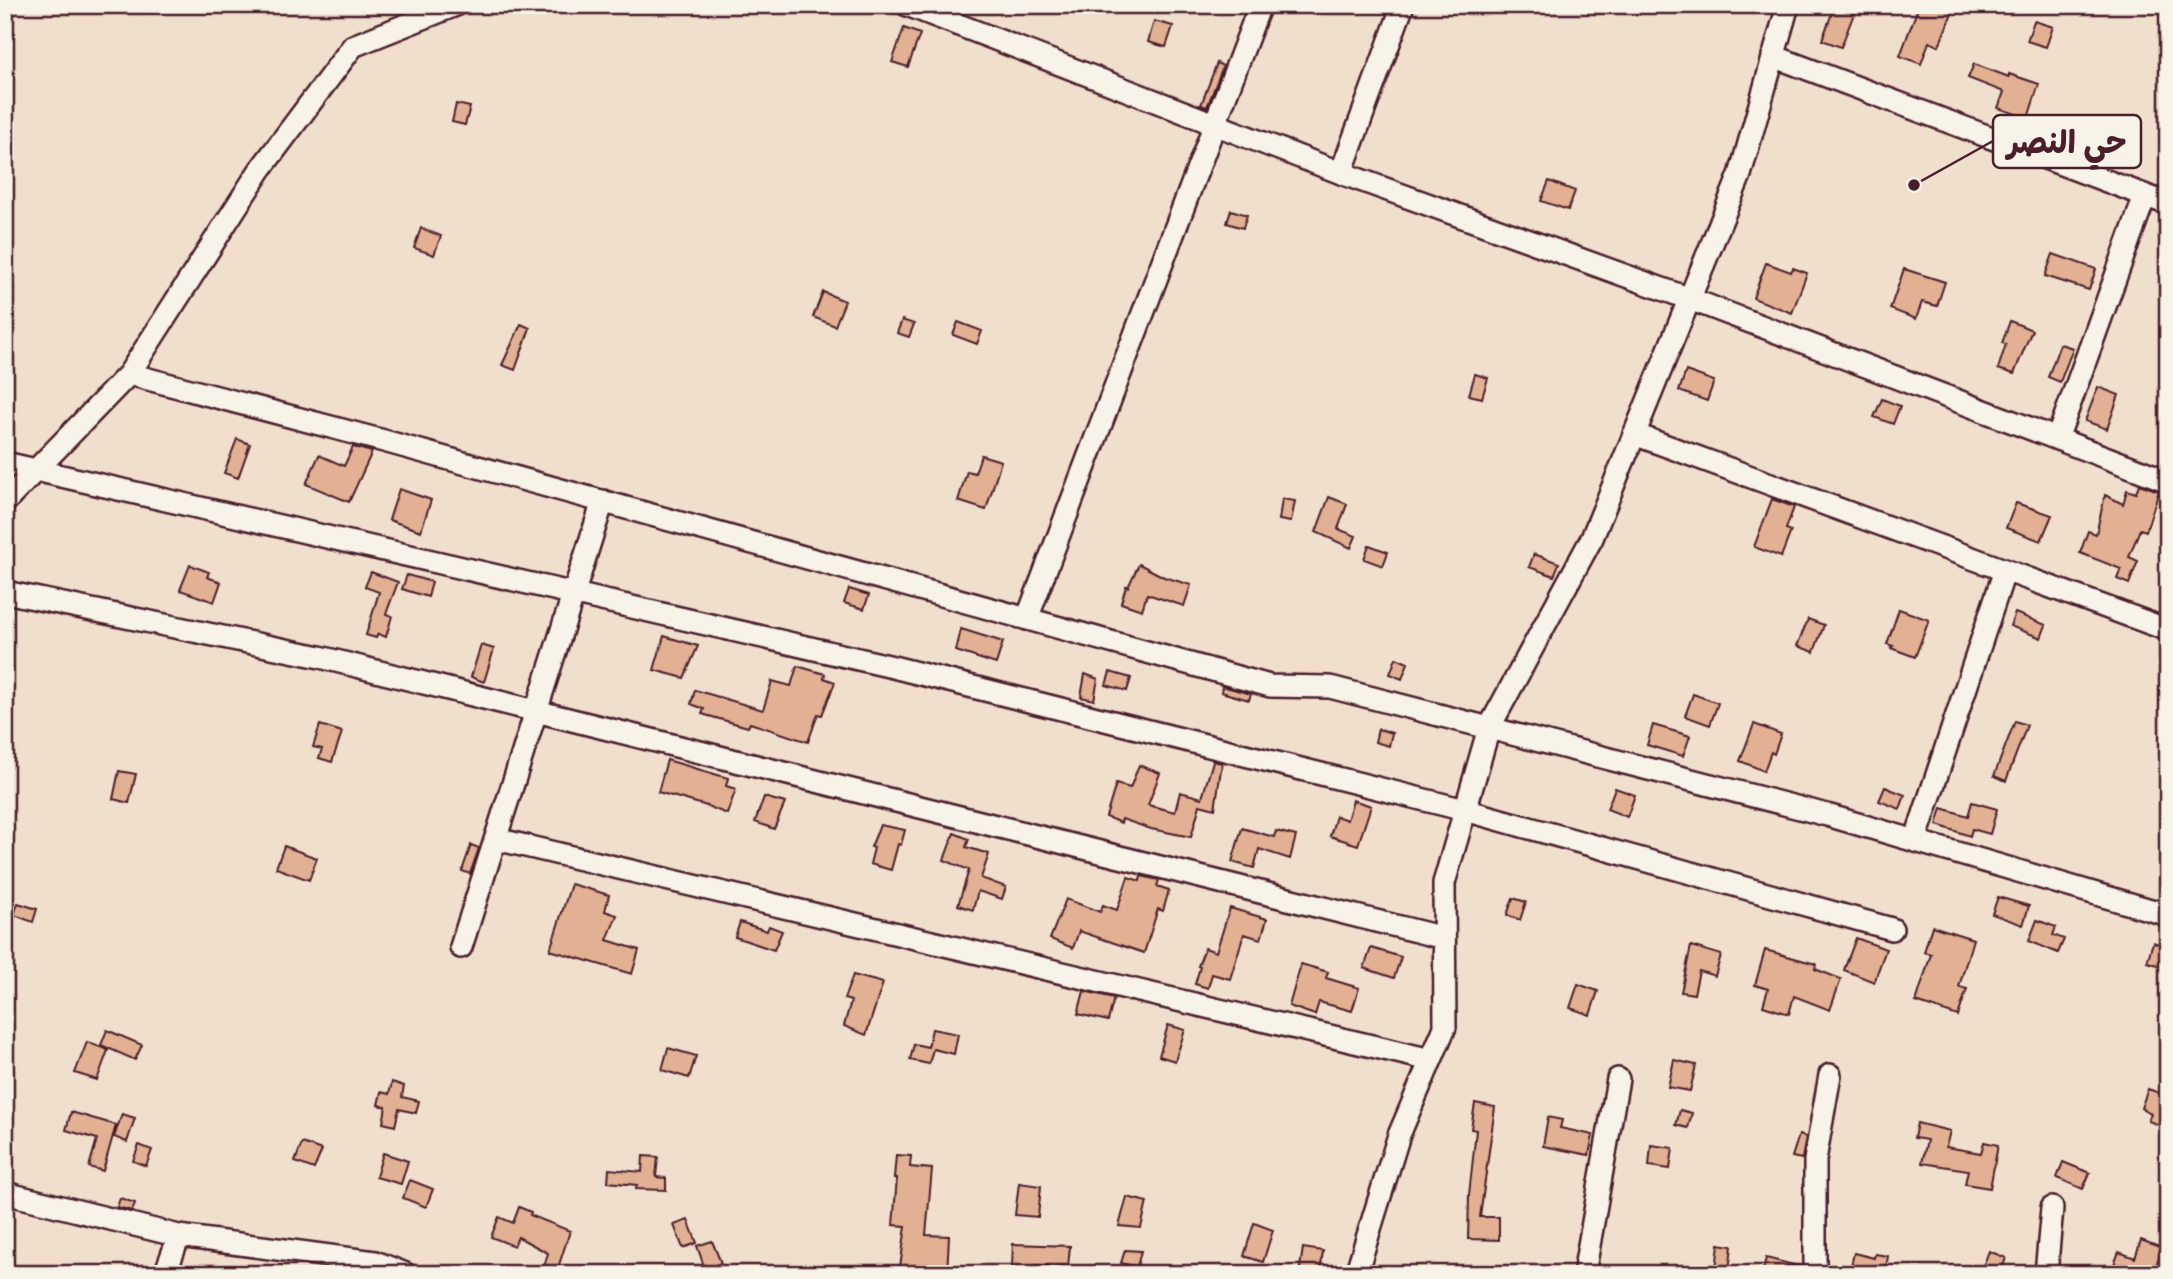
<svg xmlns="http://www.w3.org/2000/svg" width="2173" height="1279" font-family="Caveat,'Playpen Sans Arabic',sans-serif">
  <rect width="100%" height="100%" fill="#f1dfce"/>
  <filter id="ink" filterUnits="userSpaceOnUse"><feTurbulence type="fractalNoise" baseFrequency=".0143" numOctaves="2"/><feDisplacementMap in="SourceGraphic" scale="14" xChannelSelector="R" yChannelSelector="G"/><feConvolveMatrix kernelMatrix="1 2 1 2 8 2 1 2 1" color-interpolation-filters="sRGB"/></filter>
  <g filter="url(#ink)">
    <!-- building -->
    <path fill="#e2b093" stroke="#4a1f2b" stroke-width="2" d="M1835,5L1855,11L1841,47L1822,40Z
      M1919,5H1955L1939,46L1929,42L1921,64L1900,56Z
      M1154,21L1173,26L1166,47L1148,42Z
      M2034,21L2053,27L2046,47L2027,41Z
      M904,28L920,34L908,67L892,62Z
      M1217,63L1223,66L1207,107L1201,105Z
      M1974,64L2009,77V74L2039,84L2028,118L1998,108L2004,92L1968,78Z
      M456,104L470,107L465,125L452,122Z
      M1549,181L1575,191L1568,210L1541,201Z
      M1231,210L1247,215L1243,228L1227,223Z
      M421,228L441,236L434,255L414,248Z
      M2053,254L2096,269L2089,290L2045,276Z
      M1766,263L1791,272L1793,268L1807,273L1792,313L1753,298Z
      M1904,269L1945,282L1937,306L1922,302L1916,319L1890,309Z
      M823,292L845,301L835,326L813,317Z
      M902,320L914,324L909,337L897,333Z
      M2010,321L2032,330L2014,374L1998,369L2006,344L2002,343Z
      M958,322L982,331L977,344L953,335Z
      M521,324L530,328L515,370L502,365Z
      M2060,344L2073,348L2060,382L2048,377Z
      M1686,371L1714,381L1707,401L1679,391Z
      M1475,374L1488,378L1482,398L1469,395Z
      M2098,387L2119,395L2107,429L2085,421Z
      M1882,399L1900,406L1893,424L1874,417Z
      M237,439L250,444L238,478L224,473Z
      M353,447L372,452L349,502L306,484L319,455L344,466Z
      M981,455L1001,461L986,510L958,501L967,471L975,473Z
      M2139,484L2159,491L2146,531L2140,529L2129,557L2138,561L2129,584L2117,579L2121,569L2080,553L2088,531L2096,534L2105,495L2123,504L2127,490L2136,493Z
      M399,489L431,500L421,531L389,520Z
      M1329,497L1347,504L1338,529L1356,536L1351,548L1316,532Z
      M1282,499L1295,501L1291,522L1279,520Z
      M1772,499L1794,507L1786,529L1791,531L1781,557L1754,547Z
      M2016,503L2052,515L2041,541L2006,528Z
      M1369,545L1388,552L1383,566L1364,559Z
      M1534,554L1559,563L1554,576L1529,567Z
      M1139,564L1164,577L1191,585L1184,606L1147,594L1142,610L1121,603L1126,586L1128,587Z
      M190,565L209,572L207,577L221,582L214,602L180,590Z
      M371,572L398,582L386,614L392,616L386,637L378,634L376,638L366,635L379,592L365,587Z
      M407,575L432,582L428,597L402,589Z
      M849,589L869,595L864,609L844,603Z
      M1899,609L1929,620L1915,657L1891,648L1893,646L1887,644Z
      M2015,613L2046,625L2041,638L2010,626Z
      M1808,619L1824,625L1814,652L1797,646Z
      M961,629L1003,642L996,664L956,651Z
      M664,636L698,646L684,678L654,670Z
      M481,645L494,649L484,682L471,677Z
      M1396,658L1408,663L1402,679L1390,674Z
      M797,666L825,674L824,678L835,682L822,715L818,714L808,742L750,723L748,727L702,714L704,709L691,704L695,690L763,710L772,681L791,686Z
      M1110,672L1131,678L1127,691L1106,685Z
      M1085,674L1098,679L1094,700L1081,697Z
      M1222,686L1251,694L1249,700L1221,692Z
      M1693,694L1718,703L1710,725L1685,716Z
      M2015,721L2027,725L2006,781L1994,776Z
      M1754,724L1781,734L1774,754L1771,752L1764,771L1740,761Z
      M320,725L342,732L332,762L319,758L322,749L313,747Z
      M1653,725L1690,736L1683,756L1647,745Z
      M1378,729L1392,733L1389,746L1375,742Z
      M667,760L728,778L726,786L736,789L727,814L707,806L658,792Z
      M1213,761L1222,763L1215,809L1200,805L1191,837L1151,829L1122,819L1121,823L1106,817L1116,784L1130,788L1139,765L1160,773L1148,805L1175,812L1180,792L1202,798Z
      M119,771L136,774L129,803L113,799Z
      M1885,787L1905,795L1900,809L1879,801Z
      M1615,788L1635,795L1627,817L1607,809Z
      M764,797L785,803L774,829L755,822Z
      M1353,800L1371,806L1358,845L1330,836L1336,816L1347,820Z
      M1972,802L1997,809L1990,834L1972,829L1970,836L1937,825L1942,808L1968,816Z
      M880,825L905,830L901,845L898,844L891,870L870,864L874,848L871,847Z
      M1242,828L1274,837L1276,831L1296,836L1290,859L1259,849L1254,868L1232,862Z
      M954,833L969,839L966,847L989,854L981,878L1006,887L1002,899L978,891L973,910L958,905L969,870L944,860Z
      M471,845L479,848L470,874L462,871Z
      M284,846L317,858L309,880L276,868Z
      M1141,876L1159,880L1157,886L1169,890L1163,911L1158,909L1144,953L1079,931L1073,948L1050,939L1066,899L1100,912L1103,905L1117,910L1128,877L1140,881Z
      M571,884L609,895L605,911L617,915L607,940L639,950L632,974L550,950Z
      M1998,897L2029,906L2023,925L1992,914Z
      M1513,898L1526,902L1520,920L1507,915Z
      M18,903L37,909L33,922L14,915Z
      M1230,908L1267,919L1261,939L1244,934L1230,979L1212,974L1208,988L1195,984L1200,967L1198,966L1205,948L1216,952Z
      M2037,920L2056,927L2053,935L2064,939L2058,953L2029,941Z
      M740,922L767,931L769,926L782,931L774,950L735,937Z
      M1932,926L1973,939L1959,987L1967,989L1958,1016L1916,1002L1931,954L1924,952Z
      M1856,938L1886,949L1874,982L1844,970Z
      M2153,942L2168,947V968L2147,962Z
      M1691,946L1721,955L1715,976L1699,971L1694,994L1681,992Z
      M1371,948L1401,957L1394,978L1364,968Z
      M1765,950L1816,964L1815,969L1841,979L1830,1010L1794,996L1789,1014L1763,1006L1768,989L1755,985Z
      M1301,964L1328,972L1326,978L1359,988L1352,1011L1319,1002L1315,1015L1289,1006Z
      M853,975L883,983L866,1035L844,1026L851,1001L844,999Z
      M1578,984L1598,991L1590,1015L1570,1008Z
      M1084,991L1114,998L1108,1021L1078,1014Z
      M1168,1025L1185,1030L1175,1061L1159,1056Z
      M932,1029L958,1034L954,1054L933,1049L929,1064L910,1060L914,1044L928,1047Z
      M107,1030L142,1045L135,1060L101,1045Z
      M87,1042L108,1050L97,1080L75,1073Z
      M668,1048L696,1056L689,1078L662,1070Z
      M1674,1060L1696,1065L1690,1091L1668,1087Z
      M392,1082L404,1086L402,1097L419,1101L416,1113L399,1109L395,1126L383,1123L386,1107L378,1105L381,1092L389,1094Z
      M2148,1089L2168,1096V1128L2148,1121L2151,1113L2141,1108Z
      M1475,1103L1495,1107L1480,1217H1499V1240L1468,1239L1469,1195L1476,1130L1471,1129Z
      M1680,1110L1692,1113L1688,1128L1676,1125Z
      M71,1112L116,1125L103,1171L89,1167L97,1139L66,1130Z
      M122,1114L135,1118L127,1142L114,1137Z
      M1548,1117L1562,1120L1560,1128L1593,1135L1589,1155L1543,1146Z
      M1917,1123L1950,1131L1946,1147L1981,1153L1984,1142L1998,1145L1990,1188L1965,1184L1968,1170L1922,1163L1927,1140L1914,1138Z
      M1799,1135L1806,1137L1802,1159L1792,1157Z
      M302,1143L322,1150L314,1169L295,1162Z
      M139,1145L152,1150L146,1166L133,1161Z
      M1651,1145L1673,1148L1670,1169L1649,1166Z
      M383,1153L408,1161L401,1184L376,1177Z
      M896,1155L911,1156L910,1167L932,1169L926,1235L949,1236L947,1274H899L906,1226L893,1225L897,1178H894Z
      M643,1156L658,1157L656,1177L666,1178V1190L636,1189L637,1185L608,1182L609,1169L642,1172Z
      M2063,1162L2090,1173L2083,1189L2057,1178Z
      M410,1180L433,1189L426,1207L403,1198Z
      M1019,1183L1041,1186L1038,1217L1015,1215Z
      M1127,1197L1147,1202L1141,1228L1119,1226Z
      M120,1198L135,1203L132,1211L117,1207Z
      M519,1207L531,1212L530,1215L570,1231L556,1274H542L548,1253L518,1237L514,1246L491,1237L499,1217L513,1223Z
      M688,1220L697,1243L683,1248L674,1225Z
      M1254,1223L1273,1230L1263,1262L1244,1256Z
      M2141,1240L2162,1248L2153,1274H2110L2119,1252L2135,1258Z
      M712,1241L721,1263L705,1269L697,1246Z
      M1013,1244L1070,1246L1068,1267L1035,1265V1268L1012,1267Z
      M1719,1244L1732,1246L1729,1270L1716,1269Z
      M1303,1248L1323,1251L1320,1274H1299Z
      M1125,1250L1141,1251L1137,1267L1121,1263Z
      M1989,1251L2006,1258L2000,1274H1980Z
      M1854,1253L1874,1258L1875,1254L1888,1256L1885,1274H1849Z
      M1766,1258L1802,1267V1274H1762Z"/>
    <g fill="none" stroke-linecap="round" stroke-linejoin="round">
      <defs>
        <path id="minor" d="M907,5L1341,173L1690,299L2168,481
          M1773,56L2168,204
          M1341,173L1403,5
          M129,374L384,441L1270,686L1330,687L1827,815L2168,915
          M1634,434L2168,630
          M2057,439L2145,196
          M5,463L893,667L1465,810L1892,929
          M5,502L129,374L260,170L353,46L456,5
          M5,592L320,657L1444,938
          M1027,619L1260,5
          M496,839L1431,1060
          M1915,841L2005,570
          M461,947L603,501
          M5,1193L179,1236L375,1262L406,1274
          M165,1274L179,1236
          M1356,1274L1399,1135L1445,1027L1444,883L1489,728L1592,538L1740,175L1788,5
          M1584,1274L1618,1079
          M1815,1274V1160L1830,1075
          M2046,1274L2052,1208"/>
      </defs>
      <!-- minor casing -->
      <use href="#minor" stroke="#4a1f2b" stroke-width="26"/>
      <!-- minor -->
      <use href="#minor" stroke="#f7f3e8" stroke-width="21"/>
    </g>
  </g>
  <!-- callouts -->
  <path fill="none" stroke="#4a1f2b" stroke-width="2.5" d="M1914 185L1993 141"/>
  <circle fill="#4a1f2b" stroke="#f7f3e8" stroke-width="2.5" cx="1914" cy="185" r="7"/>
  <rect fill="#f7f3e8" stroke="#4a1f2b" stroke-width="2.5" x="1993" y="115" width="148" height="53" rx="7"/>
  <g font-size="32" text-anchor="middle" font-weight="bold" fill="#4a1f2b">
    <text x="2067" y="153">حي النصر</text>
  </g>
  <!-- margin -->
  <rect width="2173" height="1279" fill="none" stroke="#f7f3e8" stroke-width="28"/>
  <rect x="14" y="14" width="2145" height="1251" fill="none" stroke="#4a1f2b" stroke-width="2.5" filter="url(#ink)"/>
</svg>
